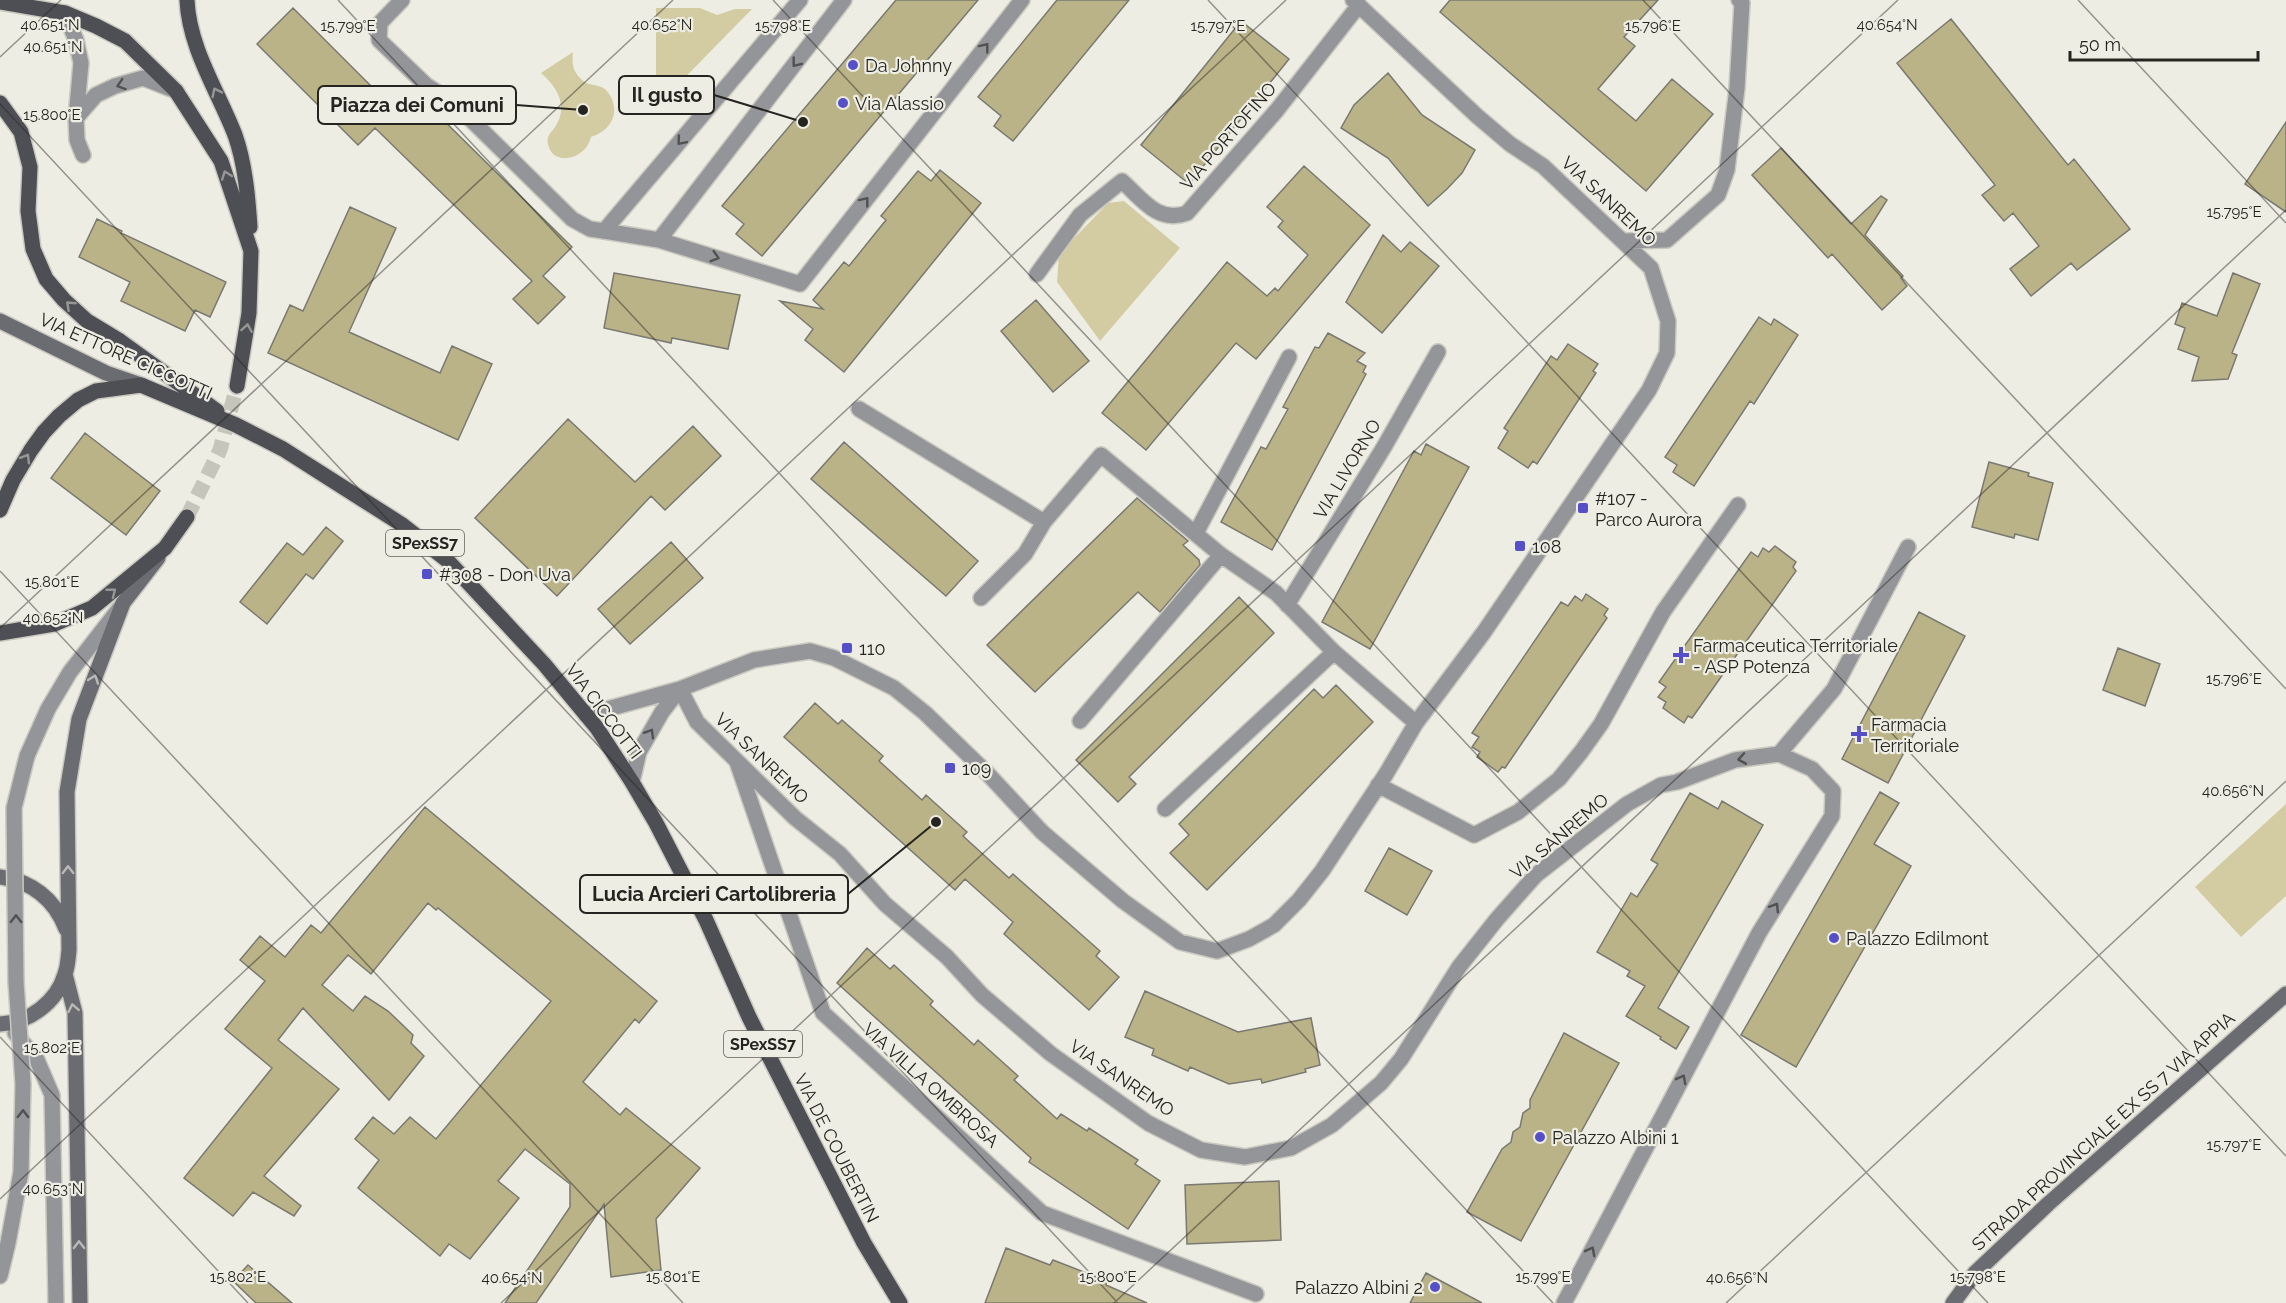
<svg xmlns="http://www.w3.org/2000/svg" width="2286" height="1303" font-family="Raleway,sans-serif">
  <rect width="100%" height="100%" fill="#eeede3"/>
  <!-- green -->
  <path fill="#d3cca3" d="M656,8H700L717,15L735,9H752L656,107Z
    M573,52C572,62 572,70 580,78C586,85 593,84 601,87C605,88 609,93 611,97C620,115 609,132 591,137C586,160 552,167 548,144C546,136 551,133 555,127C569,106 557,87 541,73Z
    M1124,201L1180,248L1100,341L1057,282L1059,254L1108,203Z
    M2286,804V896L2241,937L2195,887Z"/>
  <!-- building -->
  <path fill="#bab387" stroke="#7a7971" stroke-width="1.5" d="M896,0H978L762,256L736,234L744,224L722,206Z
    M1057,0H1129L1013,141L994,126L1001,116L978,97Z
    M1450,0H1658L1624,37L1635,46L1598,89L1636,121L1672,79L1713,114L1646,191L1440,12Z
    M293,8L409,124L428,105L572,247L543,276L565,297L538,324L513,299L532,281L375,128L358,145L257,44Z
    M1951,19L2068,165L2074,159L2130,229L2077,270L2071,263L2031,296L2010,269L2039,246L2013,213L2004,221L1982,195L1995,185L1897,63Z
    M1241,21L1289,59L1189,184L1141,145Z
    M1388,73L1422,115L1475,150L1462,173L1447,189L1428,206L1388,158L1341,128L1354,105Z
    M2286,122V212L2245,184Z
    M1781,148L1851,224L1881,196L1887,200L1865,235L1903,276L1901,278L1907,286L1882,310L1832,254L1828,258L1752,175Z
    M1304,166L1370,225L1256,359L1236,343L1146,450L1102,413L1227,262L1267,296L1275,288L1278,291L1308,255L1278,227L1283,221L1267,207Z
    M940,170L981,203L844,372L805,340L813,329L780,301L823,309L813,300L844,262L849,266L886,220L881,216L918,171L931,181Z
    M350,207L396,228L349,332L440,373L452,346L492,364L458,440L268,353L290,305L303,311Z
    M97,219L122,231L121,233L226,282L210,317L195,310L185,331L121,301L130,282L79,257Z
    M1383,235L1401,252L1410,242L1439,266L1382,333L1346,302Z
    M614,273L740,295L728,349L672,338L671,343L604,328Z
    M2233,273L2260,284L2232,353L2237,355L2228,379L2192,381L2199,357L2178,349L2185,328L2175,324L2182,303L2217,316Z
    M1036,300L1089,361L1053,392L1001,331Z
    M1759,317L1771,325L1774,319L1798,335L1754,404L1750,401L1694,486L1673,472L1677,465L1665,457Z
    M1328,333L1365,353L1357,361L1366,366L1363,372L1366,374L1272,550L1221,522L1261,447L1266,449L1288,409L1283,407L1315,347L1319,348Z
    M1568,344L1598,364L1593,371L1596,373L1537,464L1533,461L1528,468L1498,448L1508,431L1504,428L1551,356L1557,360Z
    M568,419L635,482L693,426L721,456L665,510L651,496L557,596L475,518Z
    M85,433L160,491L126,535L51,478Z
    M844,442L978,561L946,596L811,479Z
    M1426,444L1469,467L1370,649L1322,622L1414,451L1421,455Z
    M1989,462L2029,473L2028,476L2053,483L2038,540L2015,534L2014,538L1972,527Z
    M1137,498L1188,541L1183,545L1199,560L1200,565L1160,612L1138,592L1035,692L987,645Z
    M326,527L343,541L313,579L306,574L267,624L240,602L287,543L303,555Z
    M671,542L703,578L630,644L598,609Z
    M1775,546L1796,562L1793,567L1796,571L1692,718L1688,716L1684,723L1663,708L1666,702L1658,697L1666,687L1659,682L1751,552L1758,557L1763,548L1769,552Z
    M1586,594L1608,609L1604,615L1607,618L1505,768L1502,767L1498,772L1477,757L1480,752L1472,747L1479,737L1472,733L1561,602L1568,606L1575,596L1582,601Z
    M1239,597L1274,633L1129,777L1136,784L1118,802L1076,760Z
    M1919,612L1965,636L1888,783L1842,759Z
    M2118,648L2160,664L2145,706L2103,690Z
    M1336,685L1373,722L1207,890L1170,853L1189,835L1179,824L1314,689L1323,698Z
    M815,703L838,724L842,720L883,756L879,761L901,781L922,800L926,795L967,832L963,836L1009,878L1013,874L1100,951L1096,956L1119,977L1089,1010L1004,934L1013,922L965,879L955,890L784,737Z
    M1880,792L1899,803L1874,844L1911,866L1796,1067L1741,1035Z
    M1690,793L1718,809L1722,801L1763,825L1658,1008L1689,1027L1676,1049L1660,1039L1661,1037L1626,1016L1645,986L1627,976L1630,971L1597,952L1631,893L1637,897L1658,864L1651,860Z
    M425,807L657,1001L639,1023L635,1019L583,1082L620,1115L626,1108L700,1168L656,1219L661,1270L611,1277L604,1204L536,1303H505L570,1207V1184L525,1149L498,1181L519,1198L470,1259L449,1244L440,1256L358,1188L379,1160L355,1139L373,1117L394,1134L410,1117L436,1139L551,1001L438,908L436,910L428,903L371,974L348,955L322,985L353,1011L365,996L388,1011L413,1035L411,1043L424,1056L389,1100L303,1008L278,1040L339,1089L264,1176L301,1206L294,1216L253,1192L233,1216L184,1178L272,1068L225,1029L265,981L240,960L260,936L285,957L311,925L321,933Z
    M1389,848L1432,871L1407,915L1365,891Z
    M867,948L890,969L894,965L933,1001L930,1005L974,1045L978,1040L1018,1076L1014,1080L1057,1119L1061,1114L1087,1131L1089,1128L1138,1160L1135,1164L1160,1181L1128,1229L1029,1162L1031,1158L837,983Z
    M1145,991L1238,1032L1311,1018L1320,1065L1305,1069L1306,1072L1262,1083L1261,1079L1229,1084L1190,1067L1188,1071L1152,1055L1154,1049L1125,1037Z
    M1564,1033L1619,1063L1521,1241L1467,1212L1502,1149L1511,1142L1513,1132L1520,1127L1523,1113L1530,1108V1100Z
    M1279,1181L1281,1240L1187,1244L1185,1185Z
    M1006,1248L1050,1265L1053,1260L1107,1281L1106,1285L1147,1303H985Z
    M248,1265L292,1303H256L233,1281Z
    M1426,1273L1482,1303H1410Z"/>
  <g fill="none" stroke-linecap="round" stroke-linejoin="round">
    <!-- primary-tunnel -->
    <path stroke="#c6c5bc" stroke-width="15" stroke-dasharray="15 8" stroke-linecap="butt" d="M187,517L220,450L237,386"/>
    <defs>
      <path id="service" d="M402,0L380,23L379,40L426,85L454,103L572,219L590,229L604,231
        M65,13L76,40L81,63L76,118L96,95L115,86L143,78L176,91
        M76,118L77,140L83,155
        M27,756L48,709L70,672L119,609
        M0,1276L8,1243L21,1172"/>
      <path id="minor" d="M800,0L604,231L659,240L800,284L1022,0
        M659,240L844,0
        M1624,241L1667,240L1718,195L1727,170L1737,88L1742,3L1739,0
        M1037,274L1080,215L1122,181C1142,199 1158,224 1187,213L1277,110L1359,5
        M859,409L1044,522
        M1196,533L1289,357
        M981,598L1025,554L1044,522L1101,455L1221,555L1276,593L1334,652L1416,723
        M1287,605L1384,447L1438,352
        M680,689L697,722L795,818L840,854L885,904L947,957L982,995L1051,1054L1148,1123L1201,1150L1245,1157L1291,1148L1332,1125L1381,1083L1401,1059L1459,967L1497,919L1536,875L1627,804L1661,785L1677,782L1735,760L1779,754L1812,769L1833,791L1832,816L1759,933L1564,1303
        M586,715L680,689L754,660L810,651L834,658L894,688L925,713L987,773L1042,832L1123,901L1180,942L1217,951L1249,939L1274,925L1299,900L1322,871L1386,774L1416,723L1484,632L1649,390L1667,353L1668,321L1651,268L1543,166L1510,144L1477,116L1353,0
        M1080,721L1221,555
        M1779,754L1834,689L1908,547
        M737,762L823,1013L1042,1213L1256,1294
        M632,782L639,752L662,712L680,689
        M1378,785L1474,835L1518,812L1559,779L1581,752L1601,724L1663,612L1738,505
        M1165,809L1334,652
        M15,1033L37,1060L52,1095L56,1303"/>
      <path id="secondary" d="M0,321L106,373L141,385
        M0,877C31,881 55,899 66,929
        M65,974L75,1013L80,1303
        M0,1024C29,1023 57,1002 65,974C68,966 68,958 69,950L67,792L79,719L123,603L158,558
        M1953,1303L1975,1273L2048,1204L2286,994"/>
      <path id="primary" d="M187,0C189,48 218,91 235,135C245,163 248,197 250,227
        M0,2L65,13L96,26L125,41L176,91L221,161L251,251L249,313L237,386
        M0,103L21,132L30,167L28,211L33,249L46,279L64,300L87,321L120,341L217,411
        M0,510L13,480L31,450L44,432L59,416L78,400L96,391L141,385L236,425L283,449L401,524L447,560L544,664L597,728L632,782L656,823L706,920L749,1017L864,1243L900,1303
        M0,633L54,624L92,608L165,548L187,517"/>
    </defs>
    <!-- service casing -->
    <use href="#service" stroke="#cac9c0" stroke-width="18"/>
    <!-- minor casing -->
    <use href="#minor" stroke="#cac9c0" stroke-width="18"/>
    <!-- secondary casing -->
    <use href="#secondary" stroke="#cac9c0" stroke-width="18"/>
    <!-- primary casing -->
    <use href="#primary" stroke="#cac9c0" stroke-width="18"/>
    <!-- service -->
    <use href="#service" stroke="#949599" stroke-width="15"/>
    <!-- minor -->
    <use href="#minor" stroke="#949599" stroke-width="15"/>
    <!-- secondary -->
    <use href="#secondary" stroke="#6b6c71" stroke-width="15"/>
    <!-- primary -->
    <use href="#primary" stroke="#4e4f55" stroke-width="15"/>
    <defs>
      <path id="service-bridge" d="M21,1172L23,1084L16,982L14,808L27,756"/>
    </defs>
    <!-- service-bridge casing -->
    <use href="#service-bridge" stroke="#cac9c0" stroke-width="18" stroke-linecap="butt"/>
    <!-- service-bridge -->
    <use href="#service-bridge" stroke="#949599" stroke-width="15"/>
  </g>
  <!-- one-way arrows -->
  <defs><path id="oneway-chevron" d="M-2-3.5L2.5 0L-2 3.5" fill="none" stroke-width="1.6" stroke-linecap="round" stroke-linejoin="round" transform="scale(1.5)"/></defs>
  <g stroke="#515151">
    <use href="#oneway-chevron" transform="translate(985 47) rotate(-52)"/>
    <use href="#oneway-chevron" transform="translate(796 63) rotate(128)"/>
    <use href="#oneway-chevron" transform="translate(121 85) rotate(162)"/>
    <use href="#oneway-chevron" transform="translate(681 141) rotate(130)"/>
    <use href="#oneway-chevron" transform="translate(865 201) rotate(-52)"/>
    <use href="#oneway-chevron" transform="translate(715 257) rotate(17)"/>
    <use href="#oneway-chevron" transform="translate(650 733) rotate(-59)"/>
    <use href="#oneway-chevron" transform="translate(1742 759) rotate(170)"/>
    <use href="#oneway-chevron" transform="translate(1775 907) rotate(-58)"/>
    <use href="#oneway-chevron" transform="translate(16 919) rotate(-90)"/>
    <use href="#oneway-chevron" transform="translate(1682 1079) rotate(-62)"/>
    <use href="#oneway-chevron" transform="translate(23 1114) rotate(-89)"/>
    <use href="#oneway-chevron" transform="translate(1591 1251) rotate(-62)"/>
  </g>
  <g stroke="#969695">
    <use href="#oneway-chevron" transform="translate(216 92) rotate(-116)"/>
    <use href="#oneway-chevron" transform="translate(226 175) rotate(-110)"/>
    <use href="#oneway-chevron" transform="translate(70 305) rotate(-137)"/>
    <use href="#oneway-chevron" transform="translate(247 328) rotate(-81)"/>
    <use href="#oneway-chevron" transform="translate(26 458) rotate(-59)"/>
    <use href="#oneway-chevron" transform="translate(112 592) rotate(-38)"/>
  </g>
  <g stroke="#bab9b5">
    <use href="#oneway-chevron" transform="translate(94 679) rotate(-70)"/>
    <use href="#oneway-chevron" transform="translate(68 870) rotate(-91)"/>
    <use href="#oneway-chevron" transform="translate(73 1008) rotate(-101)"/>
    <use href="#oneway-chevron" transform="translate(79 1245) rotate(-91)"/>
  </g>
  <!-- ticks -->
  <path fill="none" stroke="#252421" stroke-width="1.5" stroke-opacity="0.45" d="M338,0L1553,1303M773,0L1988,1303M1208,0L2286,1156M1643,0L2286,689M2078,0L2286,223M0,57L61,0M0,104L1118,1303M0,571L683,1303M0,628L673,0M0,1037L248,1303M0,1199L1286,0M501,1303L1898,0M1114,1303L2286,210M1726,1303L2286,781"/>
  <!-- markers -->
  <g fill="#5650c8" stroke="#eeede3" stroke-width="2">
    <circle cx="853" cy="65" r="6"/>
    <circle cx="843" cy="103" r="6"/>
    <rect x="1577" y="502" width="12" height="12" rx="3"/>
    <rect x="1514" y="540" width="12" height="12" rx="3"/>
    <rect x="421" y="568" width="12" height="12" rx="3"/>
    <rect x="841" y="642" width="12" height="12" rx="3"/>
    <path d="M1678 646h6v6h6v6h-6v6h-6v-6h-6v-6h6z"/>
    <path d="M1856 725h6v6h6v6h-6v6h-6v-6h-6v-6h6z"/>
    <rect x="944" y="762" width="12" height="12" rx="3"/>
    <circle cx="1834" cy="938" r="6"/>
    <circle cx="1540" cy="1137" r="6"/>
    <circle cx="1435" cy="1287" r="6"/>
  </g>
  <g text-anchor="middle" dominant-baseline="central" stroke-width="4.5" stroke-linejoin="round" paint-order="stroke">
    <!-- shield labels -->
    <g fill="#eeede3" stroke="#61605b" stroke-width="1.5">
      <rect x="386" y="530" width="78" height="26" rx="4.5"/>
      <rect x="724" y="1031" width="78" height="26" rx="4.5"/>
    </g>
    <g font-size="16" font-weight="bold" fill="#252421">
      <text x="425" y="543">SPexSS7</text>
      <text x="763" y="1044">SPexSS7</text>
    </g>
    <!-- poi labels -->
    <g font-size="18" fill="#252421" stroke="#eeede3" text-anchor="start">
      <text x="865" y="65">Da Johnny</text>
      <text x="855" y="103">Via Alassio</text>
      <text x="1595" y="498">#107 -<tspan x="1595" dy="21">Parco Aurora</tspan></text>
      <text x="1532" y="546">108</text>
      <text x="439" y="574">#308 - Don Uva</text>
      <text x="1693" y="645">Farmaceutica Territoriale<tspan x="1693" dy="21">- ASP Potenza</tspan></text>
      <text x="859" y="648">110</text>
      <text x="1871" y="724">Farmacia<tspan x="1871" dy="21">Territoriale</tspan></text>
      <text x="962" y="768">109</text>
      <text x="1846" y="938">Palazzo Edilmont</text>
      <text x="1552" y="1137">Palazzo Albini 1</text>
      <text x="1423" y="1287" text-anchor="end">Palazzo Albini 2</text>
    </g>
    <!-- street labels -->
    <g font-size="18" fill="#252421" stroke="#eeede3">
      <text transform="translate(1228 136) rotate(-49)">VIA PORTOFINO</text>
      <text transform="translate(1609 201) rotate(43)">VIA SANREMO</text>
      <text transform="translate(126 356) rotate(24)">VIA ETTORE CICCOTTI</text>
      <text transform="translate(1347 469) rotate(-59)">VIA LIVORNO</text>
      <text transform="translate(604 711) rotate(53)">VIA CICCOTTI</text>
      <text transform="translate(762 758) rotate(44)">VIA SANREMO</text>
      <text transform="translate(1559 836) rotate(-40)">VIA SANREMO</text>
      <text transform="translate(1122 1078) rotate(34)">VIA SANREMO</text>
      <text transform="translate(931 1085) rotate(42)">VIA VILLA OMBROSA</text>
      <text transform="translate(2103 1131) rotate(-42)">STRADA PROVINCIALE EX SS 7 VIA APPIA</text>
      <text transform="translate(837 1148) rotate(63)">VIA DE COUBERTIN</text>
    </g>
  </g>
  <g font-size="15" text-anchor="middle" fill="#252421" stroke="#eeede3" stroke-width="4.5" stroke-linejoin="round" paint-order="stroke">
    <text x="50" y="30">40.651°N</text>
    <text x="662" y="30">40.652°N</text>
    <text x="1887" y="30">40.654°N</text>
    <text x="348" y="31">15.799°E</text>
    <text x="783" y="31">15.798°E</text>
    <text x="1218" y="31">15.797°E</text>
    <text x="1653" y="31">15.796°E</text>
    <text x="53" y="52">40.651°N</text>
    <text x="52" y="120">15.800°E</text>
    <text x="2234" y="217">15.795°E</text>
    <text x="52" y="587">15.801°E</text>
    <text x="53" y="623">40.652°N</text>
    <text x="2234" y="684">15.796°E</text>
    <text x="2233" y="796">40.656°N</text>
    <text x="52" y="1053">15.802°E</text>
    <text x="2234" y="1150">15.797°E</text>
    <text x="53" y="1194">40.653°N</text>
    <text x="238" y="1282">15.802°E</text>
    <text x="673" y="1282">15.801°E</text>
    <text x="1108" y="1282">15.800°E</text>
    <text x="1543" y="1282">15.799°E</text>
    <text x="1978" y="1282">15.798°E</text>
    <text x="512" y="1283">40.654°N</text>
    <text x="1737" y="1283">40.656°N</text>
  </g>
  <!-- callouts -->
  <path fill="none" stroke="#252421" stroke-width="2" d="M803 122L714 95M583 110L516 105M936 822L848 894"/>
  <g fill="#252421" stroke="#eeede3" stroke-width="2">
    <circle cx="803" cy="122" r="6"/>
    <circle cx="583" cy="110" r="6"/>
    <circle cx="936" cy="822" r="6"/>
  </g>
  <g fill="#eeede3" stroke="#252421" stroke-width="2">
    <rect x="619" y="76" width="95" height="38" rx="6"/>
    <rect x="318" y="86" width="198" height="38" rx="6"/>
    <rect x="580" y="875" width="268" height="38" rx="6"/>
  </g>
  <g font-size="20" text-anchor="middle" font-weight="bold" fill="#252421">
    <text x="667" y="102">Il gusto</text>
    <text x="417" y="112">Piazza dei Comuni</text>
    <text x="714" y="901">Lucia Arcieri Cartolibreria</text>
  </g>
  <!-- scale -->
  <path d="M2070 51v9h188v-9" fill="none" stroke="#252421" stroke-width="3"/>
  <text x="2079" y="51" font-size="18" fill="#252421" stroke="#eeede3" stroke-width="4.5" paint-order="stroke">50 m</text>
</svg>
